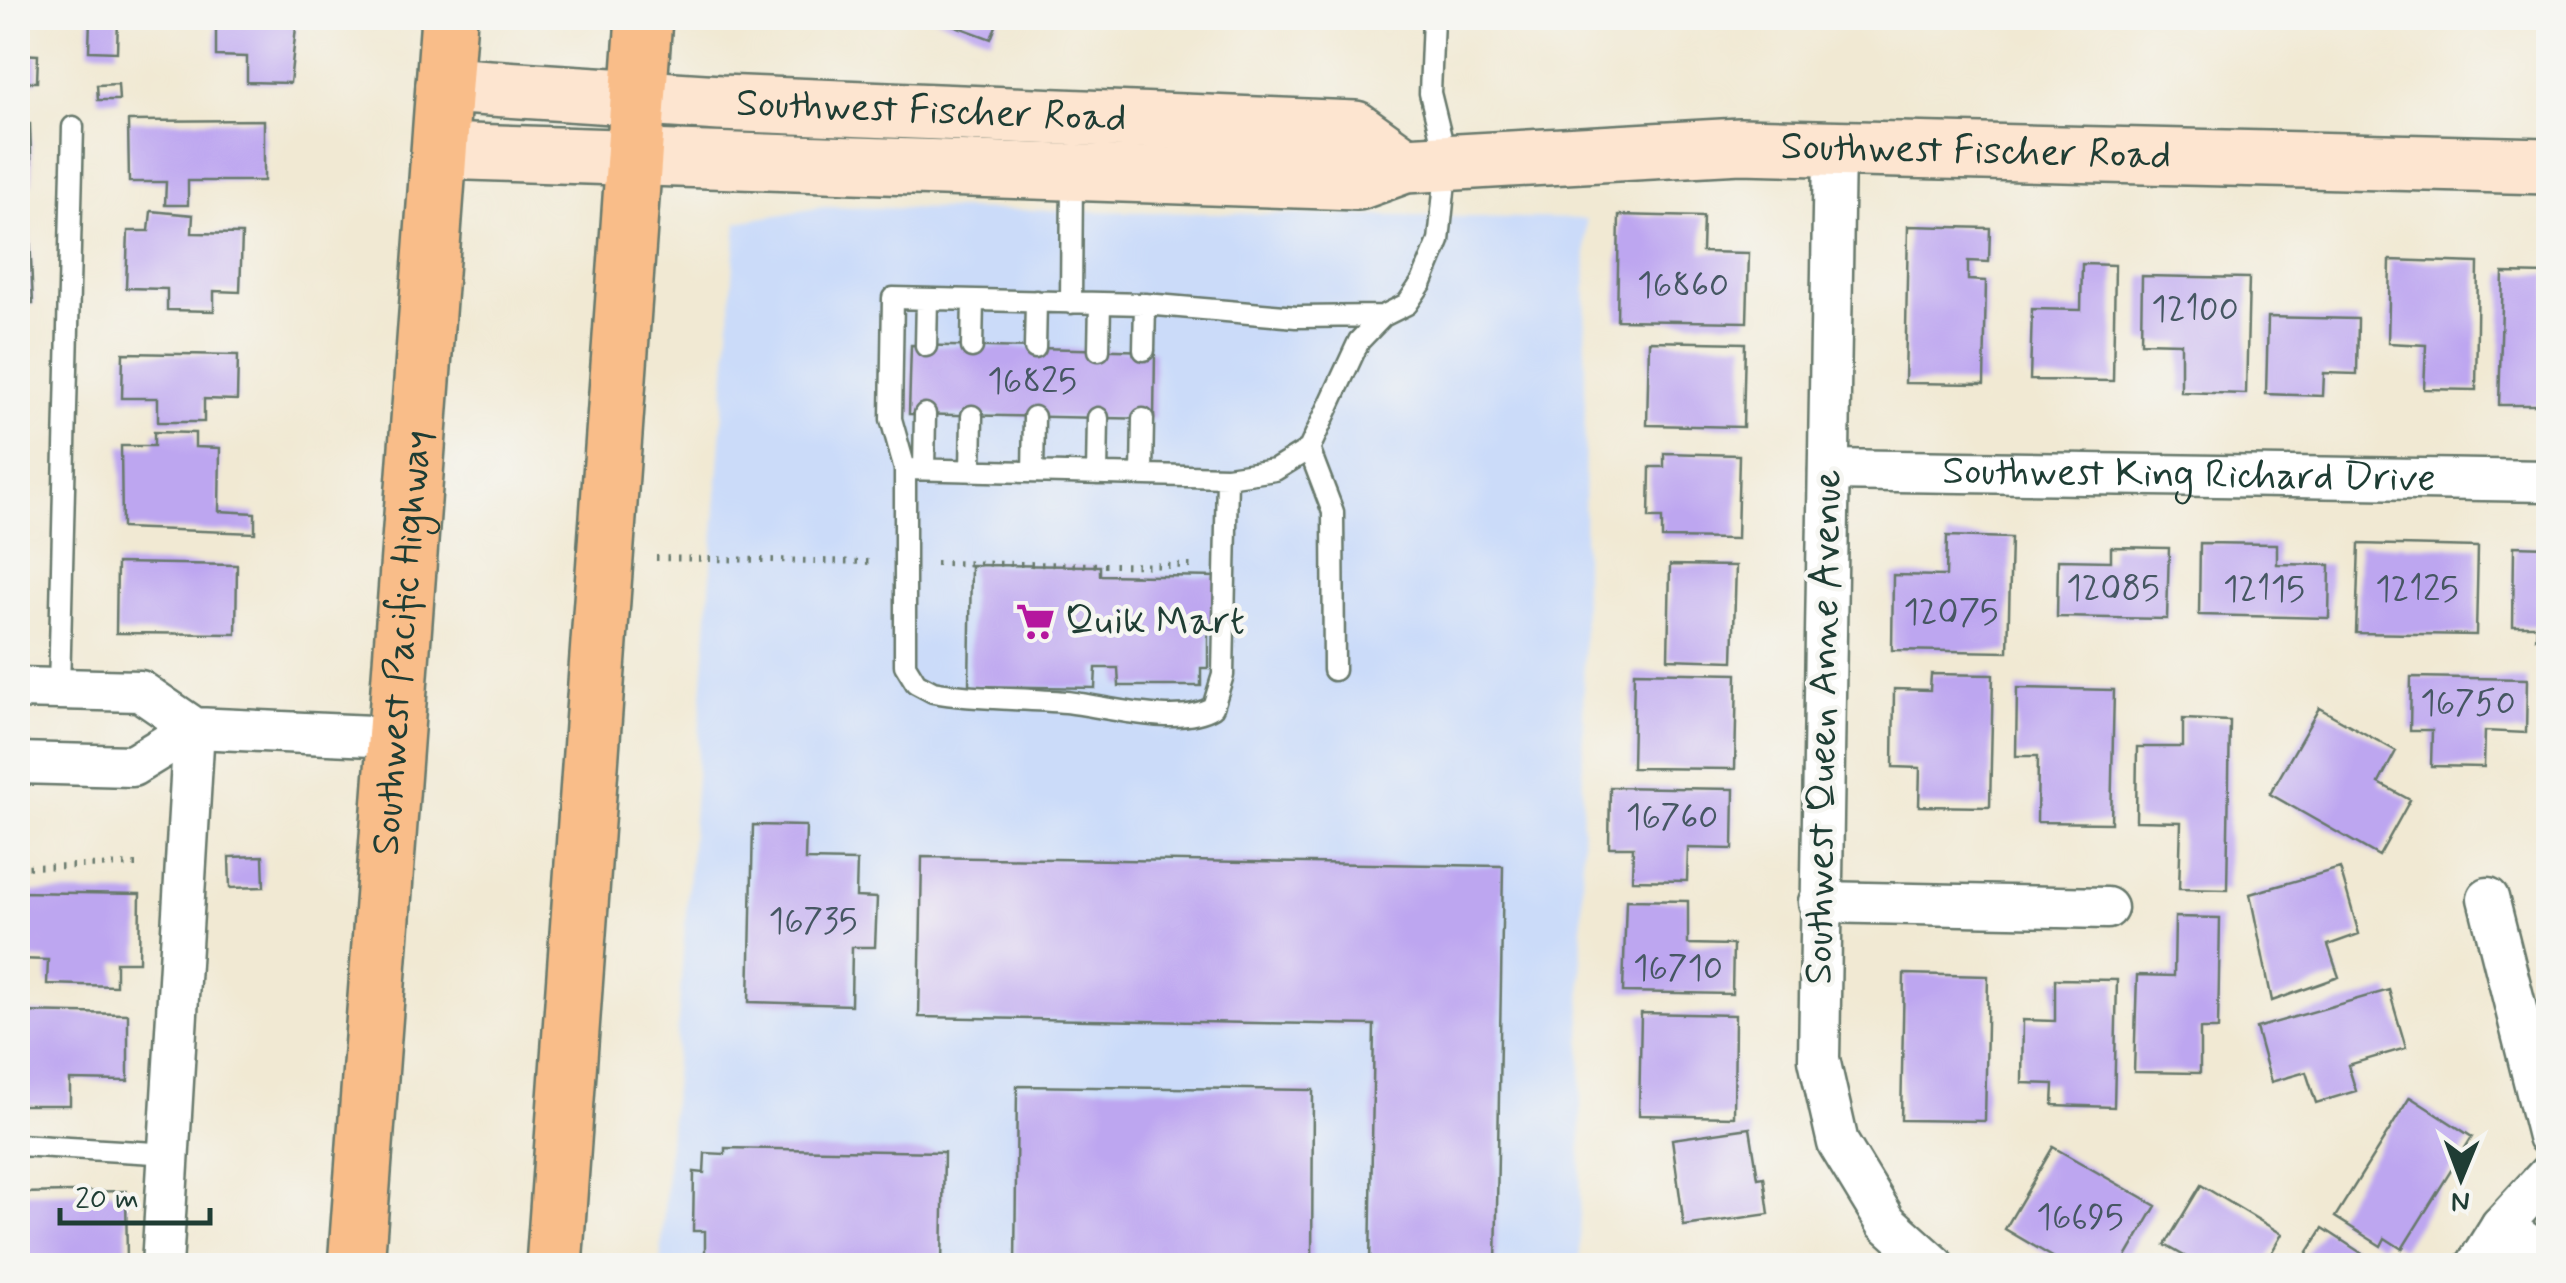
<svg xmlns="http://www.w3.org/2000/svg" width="2566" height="1283" font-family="Mynerve,sans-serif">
  <rect width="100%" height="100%" fill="#f6f6f2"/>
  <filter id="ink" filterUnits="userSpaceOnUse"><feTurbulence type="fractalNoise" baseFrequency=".01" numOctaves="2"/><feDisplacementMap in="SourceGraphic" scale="20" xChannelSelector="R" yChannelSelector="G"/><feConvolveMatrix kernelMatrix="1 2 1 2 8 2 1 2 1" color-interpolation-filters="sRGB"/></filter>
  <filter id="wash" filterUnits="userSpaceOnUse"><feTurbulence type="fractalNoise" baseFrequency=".0048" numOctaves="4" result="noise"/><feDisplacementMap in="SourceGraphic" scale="40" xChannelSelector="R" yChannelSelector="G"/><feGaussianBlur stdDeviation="2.25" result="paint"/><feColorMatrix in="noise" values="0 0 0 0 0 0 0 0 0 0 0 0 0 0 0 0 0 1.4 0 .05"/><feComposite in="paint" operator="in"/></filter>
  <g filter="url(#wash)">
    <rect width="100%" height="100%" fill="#f1e9d3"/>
    <!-- built -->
    <path fill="#cbdbf9" d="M823,207L1586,219L1580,1265L660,1266L737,222Z"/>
    <g id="blocks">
      <!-- building -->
      <path fill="#bda6f0" d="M90,18H118L117,52L89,51Z
        M216,18H297L290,83L247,82V57L216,56Z
        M934,18H999L991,39Z
        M18,54L38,55L37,82H18Z
        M118,84L119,100H98L97,85Z
        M264,120V181H188V205H165L166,182H129L128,121Z
        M18,124H30L32,184H22V208H18Z
        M151,211L193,215L192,233L242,234L240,292L214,291V311L167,310V289L126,288L128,231H149Z
        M18,214H29L33,304H18Z
        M1619,215L1703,217L1702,252L1749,253L1747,322L1617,320Z
        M1908,226L1990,228L1989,262L1968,261V280L1986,281L1984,384L1905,383Z
        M2390,260L2478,263L2476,390L2424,389L2426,345L2388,343Z
        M2082,264L2115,265L2113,381L2030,380L2032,309L2081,310Z
        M2503,273L2548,274V405H2499Z
        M2142,276L2249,278L2246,394L2181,392V343L2141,342Z
        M2268,317L2358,319L2357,374L2324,373L2323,396L2266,394Z
        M1649,341L1745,343L1743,427L1647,425Z
        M911,345L1155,351L1154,419L909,414Z
        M18,346H26L27,407H18Z
        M123,353L238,355L237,400L204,399V422H158V398H122Z
        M154,432L195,433V447L220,448L219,511L255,513V533L122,528L121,446H154Z
        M1664,453L1739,455L1737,539L1662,538V518H1649L1650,467H1664Z
        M1947,536L2011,538L2008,652L1892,650L1893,575L1946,576Z
        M2200,543L2277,544V564L2330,565L2329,618L2199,615Z
        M2359,544L2478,547L2476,635L2356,633Z
        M2514,546L2548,547V638H2536L2537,626H2513Z
        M2111,547L2169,548L2167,619L2057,617L2058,560L2111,561Z
        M117,563L237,565L236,634L116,633Z
        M971,565L1100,566V575L1220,577V625L1208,624V668H1201V686H1119L1118,668H1096L1095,688L969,686Z
        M1670,565L1736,566L1733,661L1668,659Z
        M1634,672L1737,674L1735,769L1632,768Z
        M1931,674L1993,675L1990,807L1919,806L1920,768L1893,767L1894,689L1930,690Z
        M2411,677L2527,679L2526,733L2485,731L2484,767L2431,766L2432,730H2410Z
        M2017,688L2114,690L2111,823L2037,822L2038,756H2016Z
        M2319,708L2396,751L2379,783L2410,800L2379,856L2270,794Z
        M2183,719L2230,721L2227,890L2179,889L2181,822L2136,821L2137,747H2183Z
        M1610,787L1734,789L1733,849L1688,848L1687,881L1632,880L1633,847H1609Z
        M753,825L806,826L805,860L857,861L856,897L877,898L875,947H852L851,1005L749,1002Z
        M263,856L264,887L230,888L229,857Z
        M922,857L1503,866L1496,1266H1370L1374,1025L919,1017Z
        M2340,868L2359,934L2328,945L2339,977L2272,1001L2250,894Z
        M18,892L140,894L139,962H116V986L47,984L48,960L18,959Z
        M1626,900L1688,901V944L1733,945L1732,994L1623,992Z
        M2175,917L2220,918L2218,1029H2200V1073L2134,1072L2137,975L2174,976Z
        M1904,974L1988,976L1985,1121L1901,1120Z
        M2055,979L2117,980L2114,1107L2053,1105L2054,1084L2022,1083L2023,1020L2055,1021Z
        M2389,990L2406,1048L2348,1065L2356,1091L2316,1103L2306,1072L2271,1082L2256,1028Z
        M18,1012L128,1014V1081L70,1080V1105H18Z
        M1641,1013L1735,1015L1734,1117L1639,1115Z
        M1017,1086L1313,1090L1312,1266H1015Z
        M2410,1097L2472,1137L2402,1249L2385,1238L2381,1246L2335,1217Z
        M1750,1128L1758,1178L1764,1177L1769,1214L1684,1226L1672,1139Z
        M2053,1147L2156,1206L2121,1266H2068L2005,1229Z
        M725,1148L944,1152L942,1266H705V1231H693L694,1172L704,1173L705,1153L725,1154Z
        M2201,1185L2282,1234L2264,1266H2181L2186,1257L2165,1245Z
        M126,1191L127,1263L18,1265V1193Z
        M2323,1228L2381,1266H2299Z"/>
    </g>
  </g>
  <g filter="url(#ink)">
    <use href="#blocks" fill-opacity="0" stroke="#68796c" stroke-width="2.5"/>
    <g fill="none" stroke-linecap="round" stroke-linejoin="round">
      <defs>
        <path id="lane" d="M1071,303L1072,175
          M926,346L927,299
          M972,347L973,300
          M1035,348L1036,301
          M1099,350L1100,303
          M1144,350L1145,304
          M1309,449L1333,512L1334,670
          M905,469L1227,477L1275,470L1309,449L1359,341L1383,316
          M924,469L925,414
          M971,471L972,416
          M1033,472L1034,417
          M1097,474L1098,418
          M1142,474L1143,419
          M1227,477L1223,675L1213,707C1179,728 1105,706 1066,702C1022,698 977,700 933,692L916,683L905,665V469L891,419L893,298L1145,304L1296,317L1383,316L1407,304L1422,282L1439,241L1447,162L1430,93L1433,18
          M59,689L73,127
          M18,1145L172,1154"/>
        <g id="street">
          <path d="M1834,150L1819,1059L1838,1143L1886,1222L1935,1266"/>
          <path id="s1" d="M1829,470L2548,481"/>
          <path d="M18,688L140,691L194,728L395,737"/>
          <path d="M18,763L132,766L194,728"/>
          <path d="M2488,898L2548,1136"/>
          <path d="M1819,902L2107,908"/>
          <path d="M2501,1226L2548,1258"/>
          <path d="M162,1266L194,728"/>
          <path d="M2476,1266L2501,1226L2548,1175"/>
        </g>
        <g id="secondary">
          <path id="s2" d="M444,85L720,103L1355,129L1405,165"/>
          <path id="s3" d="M440,151L1358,182L1405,165L1740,146L2548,166"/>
        </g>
        <g id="highway">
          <path id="s4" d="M356,1266L449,18"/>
          <path d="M554,1266L644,18"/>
        </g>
      </defs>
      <!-- lane casing -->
      <use href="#lane" stroke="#68796c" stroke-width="25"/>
      <!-- street casing -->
      <use href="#street" stroke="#68796c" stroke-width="45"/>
      <!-- secondary casing -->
      <use href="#secondary" stroke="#68796c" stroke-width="60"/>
      <!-- highway casing -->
      <use href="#highway" stroke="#68796c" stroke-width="60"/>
      <!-- path -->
      <path stroke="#68796c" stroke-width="6" stroke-dasharray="2.5 8" stroke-linecap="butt" d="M656,558L874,562
        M936,563L1194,566
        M18,867L141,865"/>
      <!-- lane -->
      <use href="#lane" stroke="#fff" stroke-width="20"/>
      <!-- street -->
      <use href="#street" stroke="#fff" stroke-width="40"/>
      <!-- secondary -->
      <use href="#secondary" stroke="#fde5d0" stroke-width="55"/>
      <!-- highway -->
      <use href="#highway" stroke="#f9bd89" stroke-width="55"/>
    </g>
  </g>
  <!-- icons -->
  <defs>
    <symbol id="supermarket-bare" viewBox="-9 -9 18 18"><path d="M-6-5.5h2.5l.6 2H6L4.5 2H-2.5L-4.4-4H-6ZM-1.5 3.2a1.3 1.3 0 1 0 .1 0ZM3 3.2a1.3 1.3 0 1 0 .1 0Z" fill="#b5179e" stroke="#f6f6f2" stroke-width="2.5" paint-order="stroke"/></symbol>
  </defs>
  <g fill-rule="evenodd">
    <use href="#supermarket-bare" x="1008" y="594" width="55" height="55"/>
  </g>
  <g text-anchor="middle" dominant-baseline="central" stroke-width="9" stroke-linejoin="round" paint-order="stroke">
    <!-- number labels -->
    <g font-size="35" fill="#465763">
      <text x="1683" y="286">16860</text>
      <text x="2195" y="310">12100</text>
      <text x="1032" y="382">16825</text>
      <text x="2113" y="589">12085</text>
      <text x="2264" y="590">12115</text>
      <text x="2417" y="590">12125</text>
      <text x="1951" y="613">12075</text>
      <text x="2468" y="704">16750</text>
      <text x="1672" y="818">16760</text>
      <text x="813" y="922">16735</text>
      <text x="1678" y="969">16710</text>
      <text x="2080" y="1218">16695</text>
    </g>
    <!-- street labels -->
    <g font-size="40" fill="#1f3d34" stroke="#f6f6f2">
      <text stroke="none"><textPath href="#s2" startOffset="488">Southwest Fischer Road</textPath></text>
      <text stroke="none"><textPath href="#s3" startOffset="1540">Southwest Fischer Road</textPath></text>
      <text stroke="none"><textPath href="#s1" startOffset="360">Southwest King Richard Drive</textPath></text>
      <text stroke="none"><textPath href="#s4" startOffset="625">Southwest Pacific Highway</textPath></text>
      <text transform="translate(1824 727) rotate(-89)">Southwest Queen Anne Avenue</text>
    </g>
    <!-- poi labels -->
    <g font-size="40" fill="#1f3d34" stroke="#f6f6f2" text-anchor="start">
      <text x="1065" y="622">Quik Mart</text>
    </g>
  </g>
  <!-- margin -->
  <rect width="2566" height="1283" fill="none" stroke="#f6f6f2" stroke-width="60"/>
  <!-- north arrow -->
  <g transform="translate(2461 1178) rotate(181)" stroke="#f6f6f2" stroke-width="8" paint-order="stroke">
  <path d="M0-8L18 38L0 25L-18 38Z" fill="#1f3d34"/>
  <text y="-15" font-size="28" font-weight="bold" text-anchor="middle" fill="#1f3d34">N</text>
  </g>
  <!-- scale -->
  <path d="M60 1208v15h150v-15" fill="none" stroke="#1f3d34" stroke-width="5"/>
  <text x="75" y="1208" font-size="30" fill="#1f3d34" stroke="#f6f6f2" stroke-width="8" paint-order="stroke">20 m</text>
</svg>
